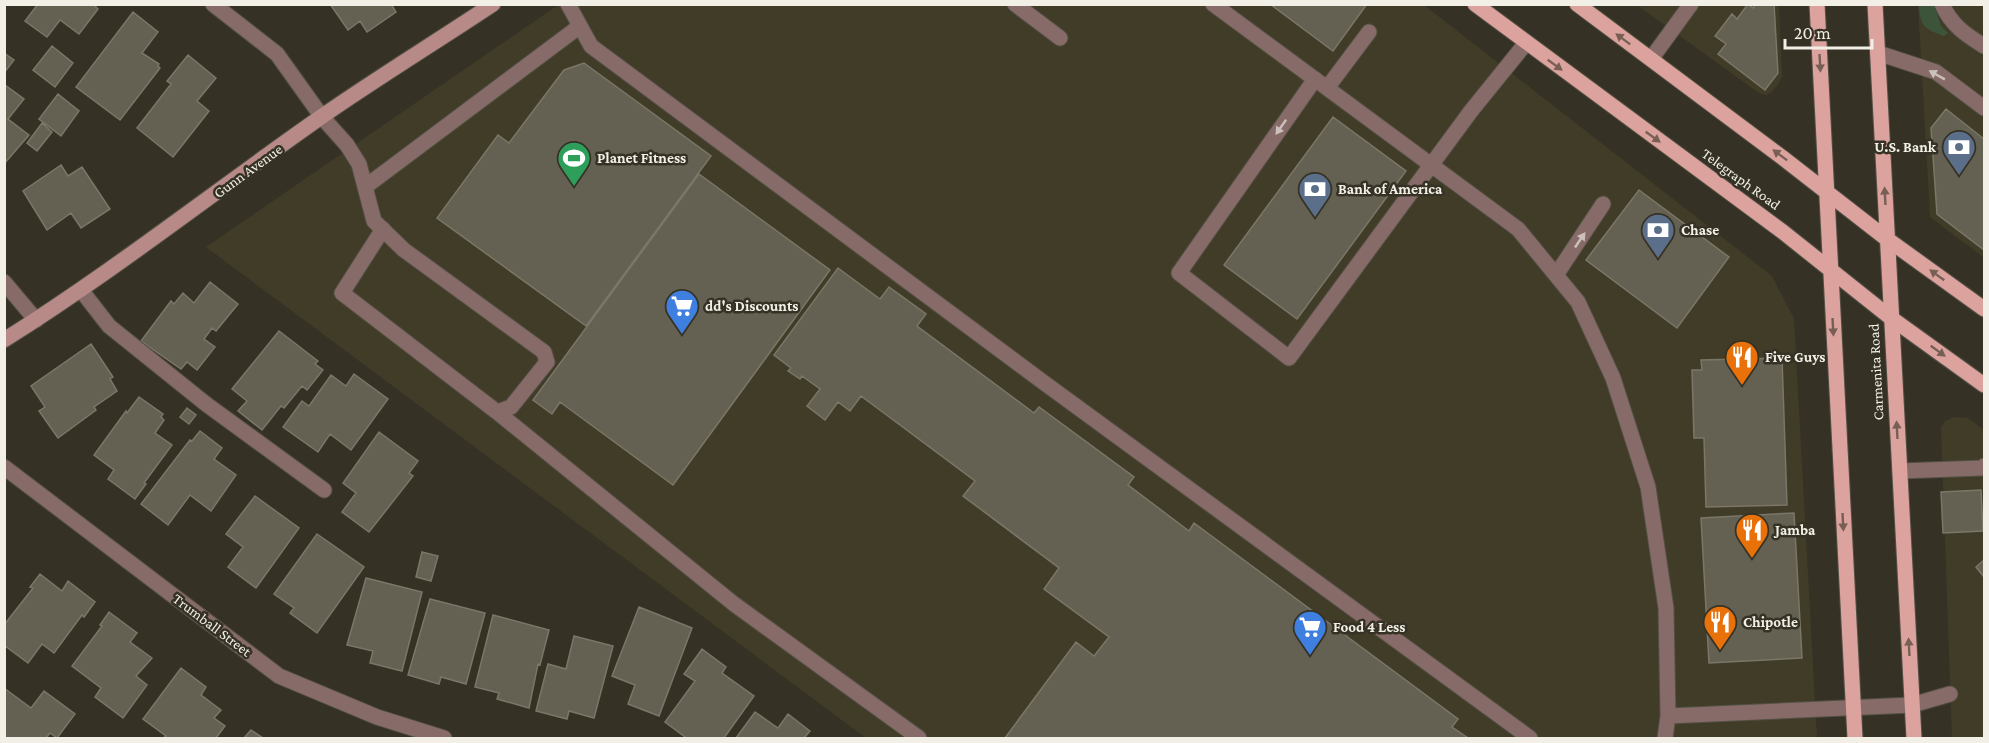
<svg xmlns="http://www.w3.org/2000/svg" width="1989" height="743" font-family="'Crimson Pro',serif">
  <rect width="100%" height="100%" fill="#353225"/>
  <!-- built -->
  <path fill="#413c28" d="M558,5H1424L1772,276L1794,319L1817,738H866L206,247Z
    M1637,5H1779L1782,76L1779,83L1772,92L1766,95L1759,93Z
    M1918,5H1984V258L1930,217Z
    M1954,417L1968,418L1984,430V738H1952L1941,427L1945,421Z"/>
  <!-- green -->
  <path fill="#3c553a" d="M1919,5H1934L1941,26L1948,33L1944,36C1924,29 1920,26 1919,5Z"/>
  <!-- building -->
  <path fill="#646152" stroke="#7a7768" stroke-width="1.5" d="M38,4H93L98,9L79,34L60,20L47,37L25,21Z
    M330,4H391L396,12L367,32L360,21L348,30Z
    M1270,4H1367L1333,51Z
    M1748,4L1753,8L1756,4H1774L1778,73L1765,90L1718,54L1726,44L1715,36L1732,14L1737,19Z
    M133,12L158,32L142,53L159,64L158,66L160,68L120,120L76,87Z
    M52,46L73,63L55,87L33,70Z
    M4,53L14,60L4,73Z
    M188,55L216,78L197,101L209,111L173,157L137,128L171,84L167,81Z
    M584,63L711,156L586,326L437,218L498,135L509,143L564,70Z
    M5,85L24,99L8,119L29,135L4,164Z
    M58,94L79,111L61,136L39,119Z
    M1946,109L1984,139V250L1937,214L1931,128Z
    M1333,117L1406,171L1297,319L1224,265Z
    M42,123L52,132L37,151L27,143Z
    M61,165L68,176L82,167L110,209L81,228L71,213L47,230L23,191Z
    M699,174L830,270L673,485L560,402L552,414L533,400Z
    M1639,190L1729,257L1677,328L1586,260Z
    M838,268L880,299L889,287L926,314L917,326L1034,413L1039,407L1134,477L1128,485L1189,531L1194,523L1458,719L1452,727L1468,738H1005L1076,642L1094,656L1109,637L1044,589L1059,568L963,496L975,481L861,396L850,411L838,402L825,420L807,406L820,389L802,376L800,379L788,371L791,368L774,355Z
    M210,282L238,304L216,331L212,328L204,339L215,347L197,370L187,362L181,369L141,341L171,301L174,304L183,293L194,303Z
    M279,331L318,361L315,364L323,370L307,390L302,386L284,408L281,406L262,430L238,411L247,401L232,389Z
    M91,344L113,377L110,379L117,391L94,407L96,410L58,438L39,411L45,407L31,386Z
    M1782,358L1787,505L1706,507L1704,438H1694L1692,370H1702L1701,360Z
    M354,374L388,399L351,450L330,434L318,452L283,427L302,401L309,406L331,375L346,386Z
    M139,397L163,414L161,417L164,420L155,433L172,445L144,483L146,484L135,499L108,479L114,470L94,455L126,411L127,413Z
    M187,408L196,415L189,424L180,417Z
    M200,431L222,448L214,459L236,475L211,511L190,495L168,525L141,504L190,440L192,441Z
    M379,432L418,461L409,473L413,476L369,532L342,512L356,493L343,483Z
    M1981,490L1983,531L1943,533L1941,492Z
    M255,496L299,528L256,588L228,567L243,547L226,534Z
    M1794,513L1802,658L1709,663L1701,518Z
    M317,534L364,567L317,633L290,613L294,608L274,594Z
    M422,552L438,556L431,581L416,577Z
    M1984,560V577L1976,567Z
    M40,574L62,591L68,581L95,602L84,617L82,615L54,653L42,644L28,663L4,645V625L33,588L30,587Z
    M366,578L422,592L402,671L370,663L373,651L347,645Z
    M430,599L485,613L466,684L441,677L439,684L408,675Z
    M639,607L692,628L659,716L628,704L635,685L612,676Z
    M109,612L137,633L130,642L152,658L136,676L147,685L123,718L95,697L101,688L72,666L102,626L100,625Z
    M493,615L549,630L540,665L538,664L529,708L497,699L499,693L475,687Z
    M574,636L613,646L594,718L569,711L567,719L536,711L548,664L566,669Z
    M702,649L726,667L722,673L754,696L724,738H684L685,737L665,722L695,681L684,674Z
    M181,668L206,687L201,695L221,710L214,718L225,726L216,738H163L166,736L143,719Z
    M4,688L31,708L44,691L75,714L57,738L50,733L46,738H4Z
    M755,712L778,728L788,714L810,731L804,738H736Z
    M251,730L263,738H244Z"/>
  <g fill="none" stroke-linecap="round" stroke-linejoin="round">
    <defs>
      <path id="lane" d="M568,4L591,46L1043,382L1530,738
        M1015,4L1060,38
        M1213,4L1518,229L1578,302L1613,378L1648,487L1666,608L1668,716L1665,738
        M1942,4C1951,25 1966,35 1984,46
        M1878,53L1936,72L1984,108
        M1651,59L1691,4
        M1315,79L1179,273L1289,358L1471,111L1526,43
        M1327,88L1369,32
        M322,117L347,145L359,164L374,221L404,250L544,352L547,362L511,407L497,412L342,293L383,229
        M365,187L580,26
        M1556,275L1603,204
        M81,290L109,326L206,404L324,490
        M497,412L734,604L919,738
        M1900,471L1982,468L1984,466
        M1668,716L1912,705L1950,694"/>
      <path id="street" d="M213,4L277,54L322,117
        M4,282L36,320
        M4,467L279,676L377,717L444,738"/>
      <path id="secondary" d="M4,340C114,271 215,191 321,117C377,78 436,42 493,4"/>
      <path id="primary" d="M1475,4L1783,232L1891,318L1984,385
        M1577,4L1783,158L1887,239L1984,309
        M1817,4L1855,738
        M1875,4L1914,738"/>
    </defs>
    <!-- lane casing -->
    <use href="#lane" stroke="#535044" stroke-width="17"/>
    <!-- street casing -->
    <use href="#street" stroke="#535044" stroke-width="17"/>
    <!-- secondary casing -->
    <use href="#secondary" stroke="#535044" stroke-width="17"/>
    <!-- primary casing -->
    <use href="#primary" stroke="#535044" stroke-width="17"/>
    <!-- lane -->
    <use href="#lane" stroke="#876b69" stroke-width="15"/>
    <!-- street -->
    <use href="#street" stroke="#876b69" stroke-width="15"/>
    <!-- secondary -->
    <use href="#secondary" stroke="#b78a87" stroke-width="15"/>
    <!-- primary -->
    <use href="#primary" stroke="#dba29e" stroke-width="15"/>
  </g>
  <!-- one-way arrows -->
  <defs><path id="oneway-solid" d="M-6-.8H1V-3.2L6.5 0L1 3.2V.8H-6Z" transform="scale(1.5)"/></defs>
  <g fill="#775f55">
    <use href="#oneway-solid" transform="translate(1623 39) rotate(-143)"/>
    <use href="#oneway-solid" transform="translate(1820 63) rotate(87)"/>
    <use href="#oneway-solid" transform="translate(1555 65) rotate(36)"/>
    <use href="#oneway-solid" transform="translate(1653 137) rotate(36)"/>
    <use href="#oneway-solid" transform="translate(1780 155) rotate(-143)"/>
    <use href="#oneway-solid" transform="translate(1885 196) rotate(-93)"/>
    <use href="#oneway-solid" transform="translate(1937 275) rotate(-144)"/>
    <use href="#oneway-solid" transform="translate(1833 327) rotate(87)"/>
    <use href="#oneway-solid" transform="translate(1938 351) rotate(36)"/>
    <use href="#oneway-solid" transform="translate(1897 430) rotate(-93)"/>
    <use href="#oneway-solid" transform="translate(1843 522) rotate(87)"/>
    <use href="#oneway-solid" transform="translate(1909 647) rotate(-93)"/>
  </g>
  <g fill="#ccc1ba">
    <use href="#oneway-solid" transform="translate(1937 75) rotate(-151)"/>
    <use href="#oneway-solid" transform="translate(1281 127) rotate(125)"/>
    <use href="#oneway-solid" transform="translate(1580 240) rotate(-56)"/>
  </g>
  <!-- icons -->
  <defs>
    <symbol id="bank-pin" viewBox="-11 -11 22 30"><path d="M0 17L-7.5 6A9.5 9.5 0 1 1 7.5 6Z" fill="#5c6f8a" stroke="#353225"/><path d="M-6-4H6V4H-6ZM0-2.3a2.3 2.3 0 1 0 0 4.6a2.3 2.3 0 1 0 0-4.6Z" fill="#fff"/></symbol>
    <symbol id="stadium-pin" viewBox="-11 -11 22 30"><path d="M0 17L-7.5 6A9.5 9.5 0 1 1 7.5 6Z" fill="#2e9e5b" stroke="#353225"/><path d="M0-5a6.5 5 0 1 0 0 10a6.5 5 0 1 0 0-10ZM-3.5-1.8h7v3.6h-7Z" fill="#fff"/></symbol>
    <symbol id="supermarket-pin" viewBox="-11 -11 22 30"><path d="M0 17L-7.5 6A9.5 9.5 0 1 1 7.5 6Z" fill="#3f7fe0" stroke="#353225"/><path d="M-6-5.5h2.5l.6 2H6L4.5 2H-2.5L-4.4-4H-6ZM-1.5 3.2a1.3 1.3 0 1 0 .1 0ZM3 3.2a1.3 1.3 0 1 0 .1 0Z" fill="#fff"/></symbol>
    <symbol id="restaurant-pin" viewBox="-11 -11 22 30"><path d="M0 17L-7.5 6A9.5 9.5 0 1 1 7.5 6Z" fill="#e8710a" stroke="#353225"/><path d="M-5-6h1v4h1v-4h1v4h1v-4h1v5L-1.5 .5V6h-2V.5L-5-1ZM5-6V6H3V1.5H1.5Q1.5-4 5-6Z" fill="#fff"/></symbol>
  </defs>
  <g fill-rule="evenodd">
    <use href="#bank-pin" x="1940" y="128" width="38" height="52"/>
    <use href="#stadium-pin" x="555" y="139" width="38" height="52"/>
    <use href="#bank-pin" x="1296" y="170" width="38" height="52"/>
    <use href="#bank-pin" x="1639" y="211" width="38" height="52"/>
    <use href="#supermarket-pin" x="663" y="287" width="38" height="52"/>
    <use href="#restaurant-pin" x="1723" y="338" width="38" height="52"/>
    <use href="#restaurant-pin" x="1733" y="511" width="38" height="52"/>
    <use href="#restaurant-pin" x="1701" y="603" width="38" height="52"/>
    <use href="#supermarket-pin" x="1291" y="608" width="38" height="52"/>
  </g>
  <g text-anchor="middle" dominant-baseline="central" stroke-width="5" stroke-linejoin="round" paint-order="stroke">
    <!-- poi labels -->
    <g font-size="15" font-weight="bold" fill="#f1efe6" stroke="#353225" text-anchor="start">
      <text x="1936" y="147" text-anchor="end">U.S. Bank</text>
      <text x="597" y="158">Planet Fitness</text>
      <text x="1338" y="189">Bank of America</text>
      <text x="1681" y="230">Chase</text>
      <text x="705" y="306">dd's Discounts</text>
      <text x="1765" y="357">Five Guys</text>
      <text x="1775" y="530">Jamba</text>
      <text x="1743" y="622">Chipotle</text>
      <text x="1333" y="627">Food 4 Less</text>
    </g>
    <!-- street labels -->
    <g font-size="15" fill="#f1efe6" stroke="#353225">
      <text transform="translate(248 171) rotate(-36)">Gunn Avenue</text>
      <text transform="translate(1741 179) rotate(36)">Telegraph Road</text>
      <text transform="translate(1876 372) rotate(-93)">Carmenita Road</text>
      <text transform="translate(212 625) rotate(37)">Trumball Street</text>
    </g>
  </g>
  <!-- border -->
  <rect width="1989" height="743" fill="none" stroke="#f1efe6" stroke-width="12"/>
  <!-- scale -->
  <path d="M1785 39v9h87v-9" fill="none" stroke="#f1efe6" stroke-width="3"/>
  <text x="1794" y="39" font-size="18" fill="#f1efe6" stroke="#353225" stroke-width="4.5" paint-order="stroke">20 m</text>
</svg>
